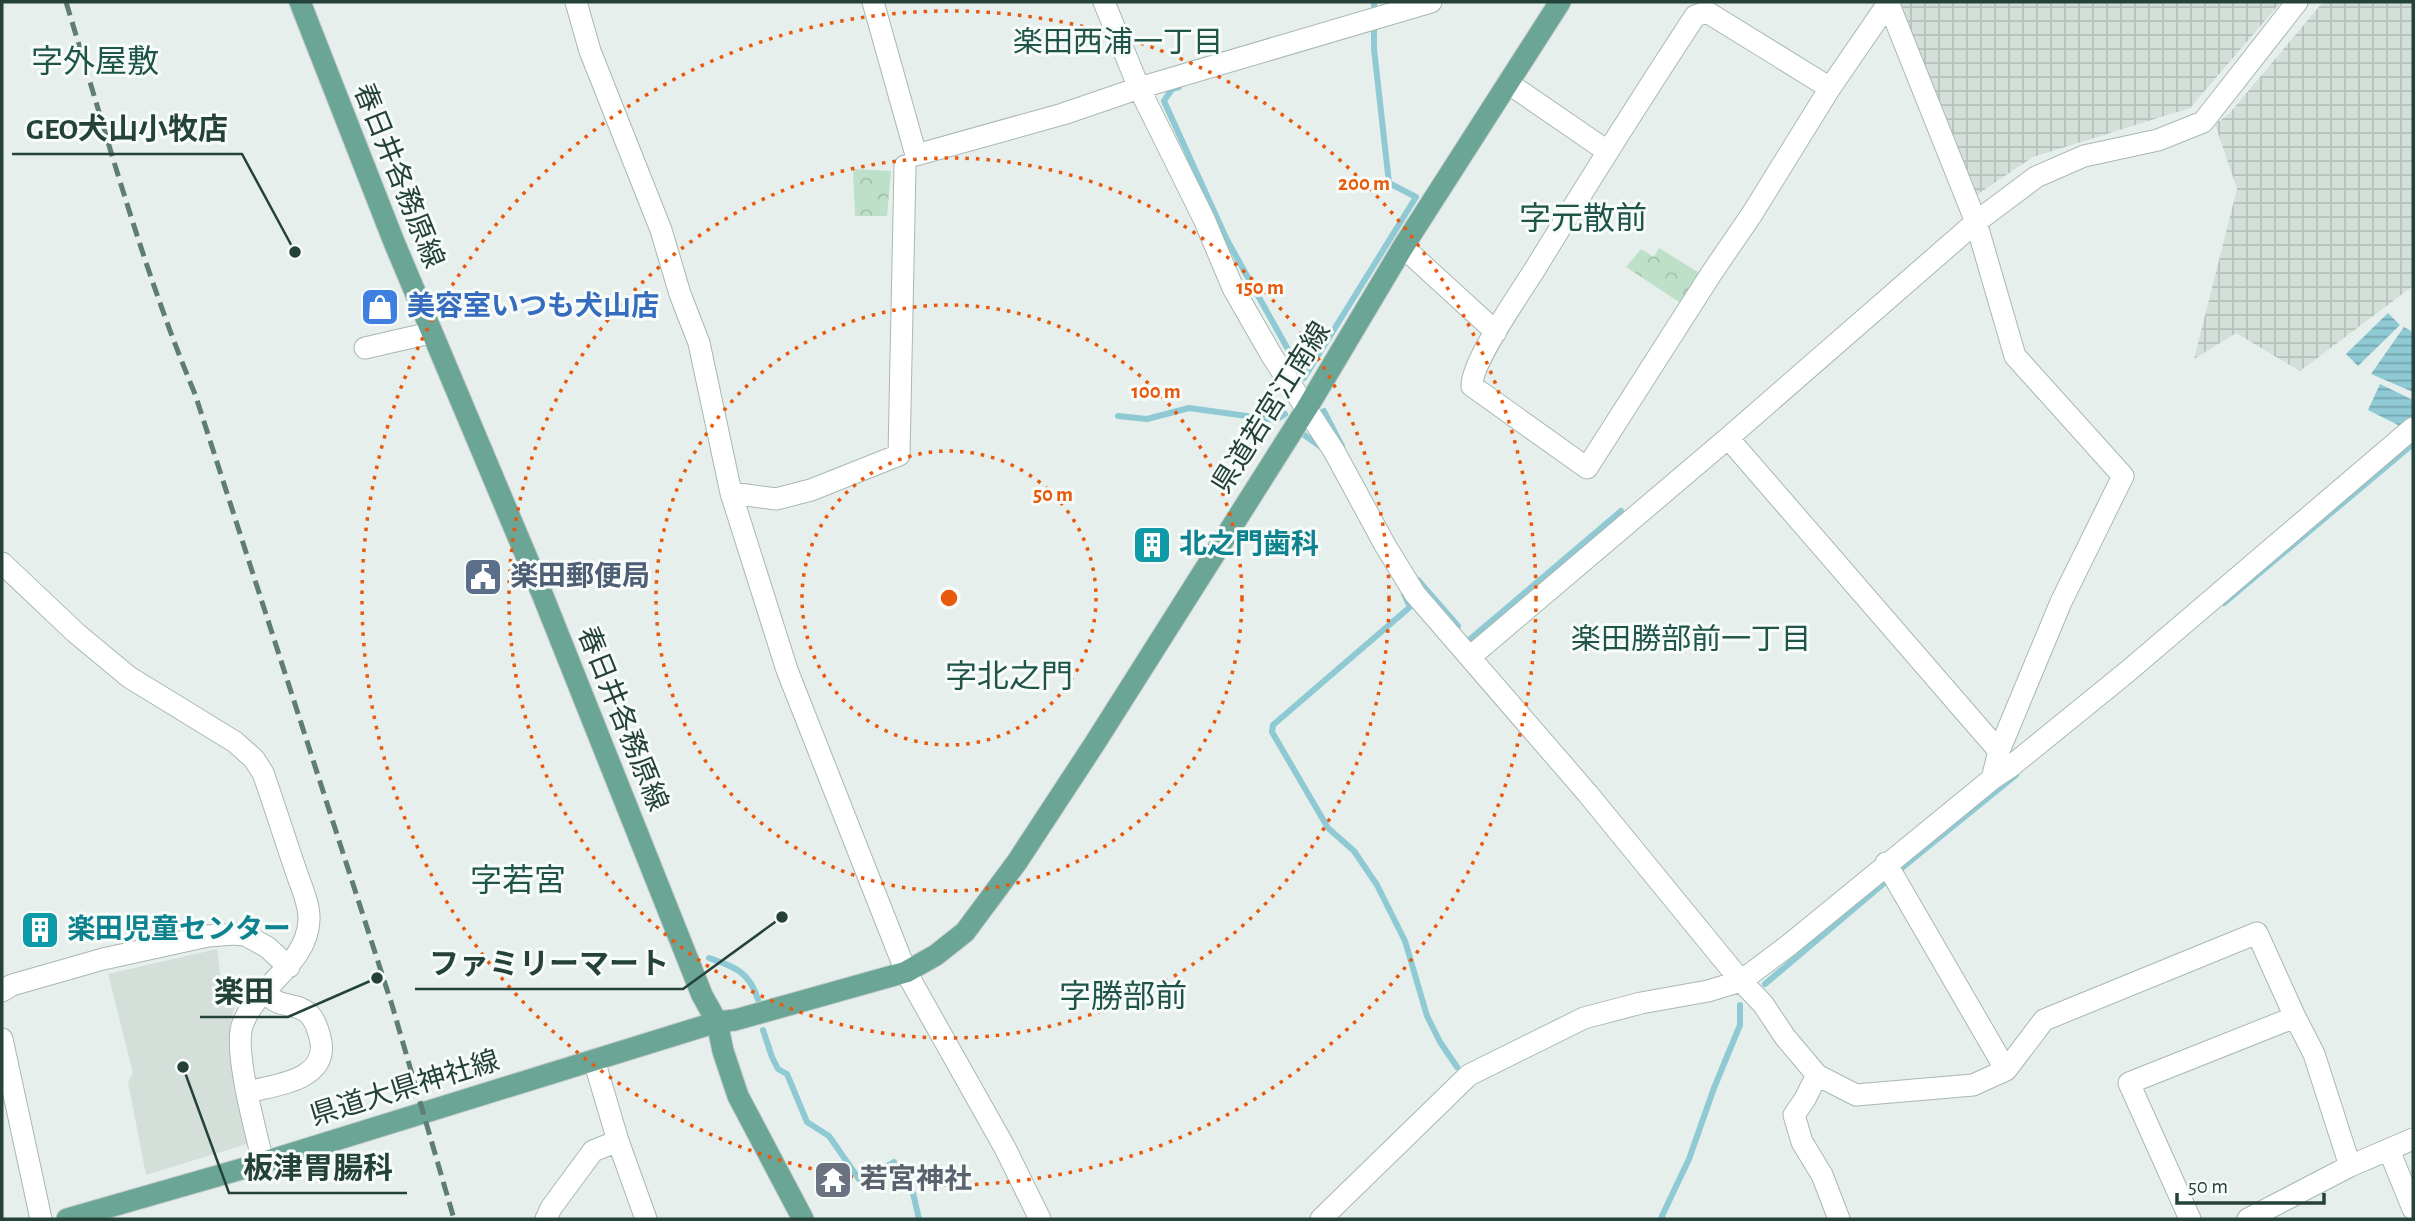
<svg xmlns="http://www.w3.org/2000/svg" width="2415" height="1221" font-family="'Alegreya Sans','Noto Sans JP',sans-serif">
  <defs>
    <pattern id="industrial-grid" width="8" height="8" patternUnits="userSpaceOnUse" patternTransform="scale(1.75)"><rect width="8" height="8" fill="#d4dfda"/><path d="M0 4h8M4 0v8" fill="none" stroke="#b6c1bc"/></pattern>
    <pattern id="park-crowns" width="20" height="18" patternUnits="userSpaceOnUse" patternTransform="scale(1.75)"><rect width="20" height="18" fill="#bfe0c8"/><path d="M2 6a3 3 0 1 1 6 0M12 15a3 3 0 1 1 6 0" fill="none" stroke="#a4c1ad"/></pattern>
    <pattern id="water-rules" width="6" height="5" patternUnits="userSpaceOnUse" patternTransform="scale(1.75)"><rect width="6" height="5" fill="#8ec9d4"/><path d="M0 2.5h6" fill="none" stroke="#74a5ad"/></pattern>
  </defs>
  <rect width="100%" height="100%" fill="#e6efeb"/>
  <!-- built -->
  <path fill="#d4dfda" d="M217,949L223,996L238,992L230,1025L233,1061L250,1143L146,1175L128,1082L133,1073L108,974Z"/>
  <!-- industrial -->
  <path fill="url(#industrial-grid)" d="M1898,2H2281L2190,108L2033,157L1975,196Z
    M2323,2H2413V286L2300,371L2236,333L2194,359L2237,189L2215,124L2229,114Z"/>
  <!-- park -->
  <path fill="url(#park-crowns)" d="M853,169L891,171L887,216H855Z
    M1659,248L1701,274L1682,304L1626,267L1641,249L1654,257Z"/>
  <!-- water -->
  <path fill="url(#water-rules)" d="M2388,313L2400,325L2358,366L2346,354Z
    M2404,327L2413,332V392L2371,374Z
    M2380,384L2413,400V423L2410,431L2368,410Z"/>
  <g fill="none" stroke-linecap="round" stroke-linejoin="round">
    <!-- stream -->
    <path stroke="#8ec9d4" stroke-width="6" d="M1179,87L1172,89L1164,101L1227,240L1304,378L1416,197L1389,183L1374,49V2
      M1324,411L1342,446
      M1118,416L1147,419L1189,408L1276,420L1285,414
      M1303,434L1321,447
      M1418,580L1458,626
      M1404,594L1410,607L1273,725L1272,732L1328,828L1354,851L1377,885L1405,941L1427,1016L1440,1042L1457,1067
      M2224,603L2413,444
      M1469,640L1621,511
      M1897,872L2016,775
      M709,958C735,967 750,972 758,1000
      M1765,984L1889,879
      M763,1030L772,1057L778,1069L787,1074L807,1122L829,1136L861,1182L894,1162L913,1193L919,1219
      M1663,1219L1661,1218L1689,1159L1714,1088L1740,1025V1005"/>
    <defs>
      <path id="minor" d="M576,2L590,51L661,230L680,294L699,343L731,493L787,670L906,972L1005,1148L1040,1219
        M873,2L916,155L1063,114L1139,88L1431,2
        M1104,2L1139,88L1204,219L1233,288L1272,356L1334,451L1385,545L1415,594L1588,794L1741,981L1763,1004L1785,1037L1817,1075L1856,1095L1973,1085L2006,1070L2044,1020L2257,933L2295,1017L2314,1054L2350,1166
        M1888,2L1976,222L2015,356L2123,476L2061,602L1999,751L1992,779
        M1508,83L1607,151
        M1830,88L1707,12L1695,16C1640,100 1587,184 1535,269C1521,292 1471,362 1472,386L1587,468L1711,274L1752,214L1830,88L1889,2
        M1403,247L1496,332
        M365,348L430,333
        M1728,438L1999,751
        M731,493L776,499L811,490L899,455L905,166
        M2,563L76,633L129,677L235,742L254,759L263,773C274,804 284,836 295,868C300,884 310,904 309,920C307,966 255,986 242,1026C234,1053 256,1132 263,1162
        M1470,657L1728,438L1976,222L2036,177L2084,156L2158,140L2203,122L2297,2
        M1886,863L2006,1070
        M2,991L12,985L103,959L208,936L235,934L245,935L267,947L289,967
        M2,1039L41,1219
        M594,1060L618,1141L646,1219
        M1817,1075L1805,1099L1794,1115L1802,1142L1822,1175L1839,1219
        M248,1092C274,1085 327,1081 321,1042C319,1032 316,1020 308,1013C294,1001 280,1010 265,992
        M2389,1150L2413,1209
        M546,1219L551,1208L593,1151L618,1141
        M1321,1219L1469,1075L1584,1018L1641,1003L1708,991L1741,981L1789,945L1992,779L2010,767L2127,672L2413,428
        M2190,1219L2129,1083L2295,1017
        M2248,1219L2350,1166L2413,1139"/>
      <path id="major" d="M300,2L394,242L543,596L702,995L717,1022L723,1051L738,1096L803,1219
        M67,1219L245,1168L717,1022L735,1020L906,972L936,955L965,932L1017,862L1095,743L1307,408L1403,247L1560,2"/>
    </defs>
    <!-- minor casing -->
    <use href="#minor" stroke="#a8b8b2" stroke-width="23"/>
    <!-- major casing -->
    <use href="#major" stroke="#c2cac8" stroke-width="23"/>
    <!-- minor -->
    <use href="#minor" stroke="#fff" stroke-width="21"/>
    <!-- major -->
    <use href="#major" stroke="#6aa596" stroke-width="21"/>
    <!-- rail -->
    <path stroke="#5f7d75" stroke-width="5" stroke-dasharray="14 7" stroke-linecap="butt" d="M66,2C106,133 142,267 195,394L392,1005L454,1219"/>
  </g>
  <!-- distance rings -->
  <g fill="none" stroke="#e8590c" stroke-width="3.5" stroke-dasharray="3.5 7">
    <circle cx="949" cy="598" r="147"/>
    <circle cx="949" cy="598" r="293"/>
    <circle cx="949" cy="598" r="440"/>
    <circle cx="949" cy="598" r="587"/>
  </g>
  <!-- icons -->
  <defs>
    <symbol id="shop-square" viewBox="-11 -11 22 22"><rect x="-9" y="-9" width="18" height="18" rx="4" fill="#3f7fe0" stroke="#f7fbf9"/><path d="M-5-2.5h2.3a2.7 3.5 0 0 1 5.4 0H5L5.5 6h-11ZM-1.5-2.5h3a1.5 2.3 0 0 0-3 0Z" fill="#fff"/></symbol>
    <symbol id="building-square" viewBox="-11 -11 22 22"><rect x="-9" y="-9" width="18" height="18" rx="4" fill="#0f9aa8" stroke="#f7fbf9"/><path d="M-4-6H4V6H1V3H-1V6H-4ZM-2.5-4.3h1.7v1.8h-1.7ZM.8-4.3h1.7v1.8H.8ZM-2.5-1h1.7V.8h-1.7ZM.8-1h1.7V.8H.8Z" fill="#fff"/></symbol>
    <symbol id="civic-square" viewBox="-11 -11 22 22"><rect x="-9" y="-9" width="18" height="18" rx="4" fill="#5c6f8a" stroke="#f7fbf9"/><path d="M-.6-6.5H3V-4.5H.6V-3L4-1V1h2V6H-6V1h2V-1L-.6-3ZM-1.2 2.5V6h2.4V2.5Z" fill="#fff"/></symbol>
    <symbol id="temple-square" viewBox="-11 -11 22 22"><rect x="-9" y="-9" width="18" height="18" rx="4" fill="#6b7280" stroke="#f7fbf9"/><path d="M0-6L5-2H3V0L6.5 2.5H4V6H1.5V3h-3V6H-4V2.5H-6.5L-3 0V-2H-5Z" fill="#fff"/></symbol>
  </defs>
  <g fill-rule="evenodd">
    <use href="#shop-square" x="358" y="285" width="44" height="44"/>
    <use href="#building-square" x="1130" y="523" width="44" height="44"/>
    <use href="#civic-square" x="461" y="555" width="44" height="44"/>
    <use href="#building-square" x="18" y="908" width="44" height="44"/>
    <use href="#temple-square" x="811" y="1158" width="44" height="44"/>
  </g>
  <g text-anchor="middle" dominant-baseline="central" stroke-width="6" stroke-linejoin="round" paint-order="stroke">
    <!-- street labels -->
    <g font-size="28" fill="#24423a" stroke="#f7fbf9">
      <text transform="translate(398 176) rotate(68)">春日井各務原線</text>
      <text transform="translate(1272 408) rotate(-58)">県道若宮江南線</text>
      <text transform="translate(622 719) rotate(68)">春日井各務原線</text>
      <text transform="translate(405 1089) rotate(-17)">県道大県神社線</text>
    </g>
    <!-- shop labels -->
    <g font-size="28" font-weight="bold" fill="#366cbe" stroke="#f7fbf9" text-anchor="start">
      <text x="407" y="307">美容室いつも犬山店</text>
    </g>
    <!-- culture labels -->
    <g font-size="28" font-weight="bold" fill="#0d838f" stroke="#f7fbf9" text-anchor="start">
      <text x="1179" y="545">北之門歯科</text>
      <text x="67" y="930">楽田児童センター</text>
    </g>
    <!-- service labels -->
    <g font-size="28" font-weight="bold" fill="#4e5e75" stroke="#f7fbf9" text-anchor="start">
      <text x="510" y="577">楽田郵便局</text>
    </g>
    <!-- worship labels -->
    <g font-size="28" font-weight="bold" fill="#5b616d" stroke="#f7fbf9" text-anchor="start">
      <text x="860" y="1180">若宮神社</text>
    </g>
    <!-- neighbourhood labels -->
    <g font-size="30" fill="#1f5548" stroke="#f7fbf9">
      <text x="1118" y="43">楽田西浦一丁目</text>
      <text x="1691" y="640">楽田勝部前一丁目</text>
    </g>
    <!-- quarter labels -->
    <g font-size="32" fill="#1f5548" stroke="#f7fbf9">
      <text x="95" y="62">字外屋敷</text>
      <text x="1583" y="219">字元散前</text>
      <text x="1009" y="677">字北之門</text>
      <text x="518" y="881">字若宮</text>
      <text x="1123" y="997">字勝部前</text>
    </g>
  </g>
  <circle cx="949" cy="598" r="10" fill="#e8590c" stroke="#f7fbf9" stroke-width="3.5"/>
  <g font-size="21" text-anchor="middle" font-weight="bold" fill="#e8590c" stroke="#f7fbf9" stroke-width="6" stroke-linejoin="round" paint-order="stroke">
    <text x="1364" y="190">200 m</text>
    <text x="1260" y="294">150 m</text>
    <text x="1156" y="398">100 m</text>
    <text x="1053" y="501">50 m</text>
  </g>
  <!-- callouts -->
  <path fill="none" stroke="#24423a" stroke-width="2.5" d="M295 252L242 154H12M782 917L683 989H415M377 978L288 1017H200M183 1067L229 1193H407"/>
  <g fill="#24423a" stroke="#f7fbf9" stroke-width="2.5">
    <circle cx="295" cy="252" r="7"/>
    <circle cx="782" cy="917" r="7"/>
    <circle cx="377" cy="978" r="7"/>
    <circle cx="183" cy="1067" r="7"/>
  </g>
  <g font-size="30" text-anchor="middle" font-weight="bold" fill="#24423a" stroke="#f7fbf9" stroke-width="6" stroke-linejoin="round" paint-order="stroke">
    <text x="127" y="139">GEO犬山小牧店</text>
    <text x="549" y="974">ファミリーマート</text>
    <text x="244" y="1002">楽田</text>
    <text x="318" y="1178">板津胃腸科</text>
  </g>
  <!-- border -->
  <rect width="2415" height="1221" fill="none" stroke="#24423a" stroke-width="7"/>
  <!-- scale -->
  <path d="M2177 1193v10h147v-10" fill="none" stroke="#24423a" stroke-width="3.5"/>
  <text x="2188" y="1193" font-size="21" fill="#24423a" stroke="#f7fbf9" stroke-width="5" paint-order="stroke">50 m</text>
</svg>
